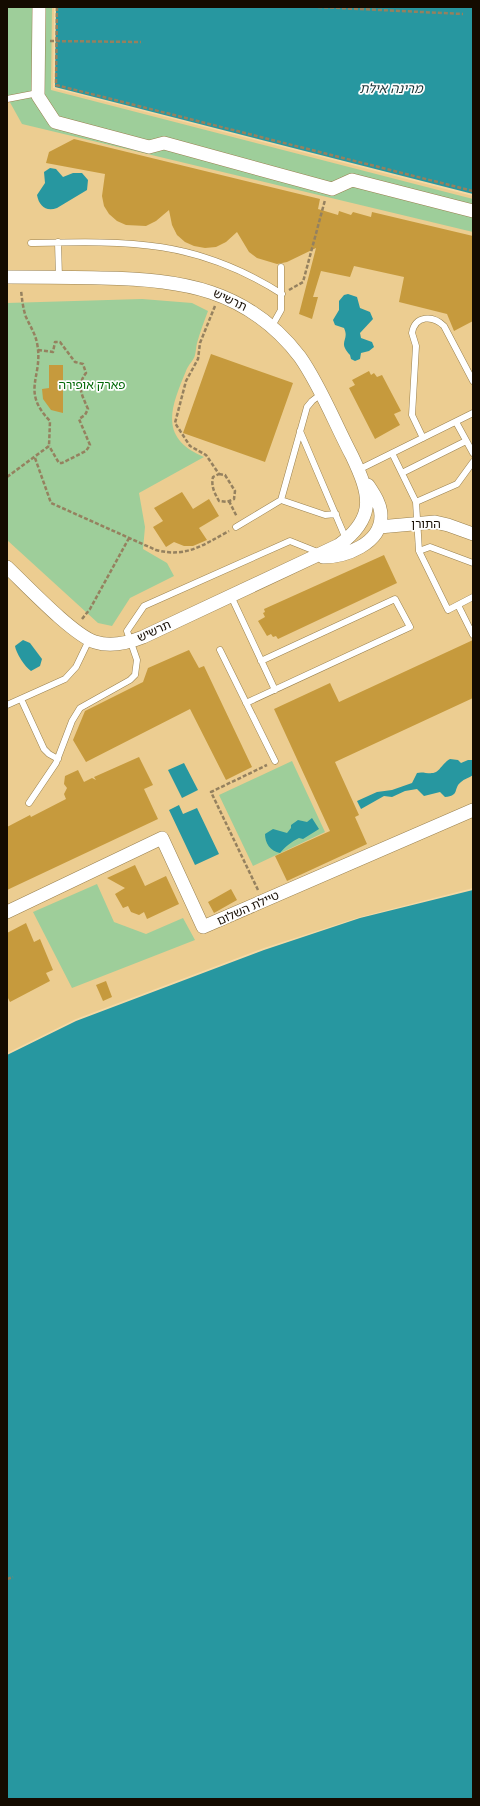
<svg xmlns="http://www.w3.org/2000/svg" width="480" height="1806" font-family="'Space Grotesk','Noto Sans Hebrew',sans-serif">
  <rect width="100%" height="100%" fill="#f5d9a5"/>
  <!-- built -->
  <path fill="#eccd91" d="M7,7H54L53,88L473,196V888L360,917L264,948L76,1019L7,1053Z"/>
  <!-- green -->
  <path fill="#9ece9a" d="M7,7H52L51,90L473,199V232L22,124L7,97Z
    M142,299L192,303L208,311C204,322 200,332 197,343C196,347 196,351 195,355C194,360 188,365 186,371C171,407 158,438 204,457L139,493L145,527L143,549L167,563L174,576L130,598L112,626L98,623L7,540V303Z
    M292,761L325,832L253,866L219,795Z
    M97,884L114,922L146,934L183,918L195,940L72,988L33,912Z"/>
  <!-- water -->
  <path fill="#2797a0" d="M56,7H473V194L55,87Z
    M50,168L56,169L63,177L73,173H82L88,180L87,190L57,208C46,212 39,206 37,195L45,183L44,172Z
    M348,294L357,297L360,308L370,312L373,319L360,333L361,338L372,342L374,347L369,351L361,353L360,359L355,361L351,359L350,355C337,341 350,341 344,328L335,325L333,320L339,310V301L344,295Z
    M23,640L30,643L42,659L40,666L31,671C25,667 16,653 15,646Z
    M450,759L458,760L461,763L468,760H473V775C469,778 464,779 461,782C453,788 460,796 445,797L440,792L424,796L417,789L405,791L392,797L384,796L361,809L357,801L377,792L392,790L412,783L417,773C423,771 430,775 436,772C440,770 443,763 450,759Z
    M184,763L198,790L182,798L168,770Z
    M179,805L183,814L197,808L219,854L195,865L169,810Z
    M312,818L319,829L303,839L299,838C291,842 286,846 280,853C270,851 265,843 265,834L273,829L287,833L291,828V825L298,820L307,822Z
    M473,890V1799H7V1055L76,1021L264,950L360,918Z"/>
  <!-- building -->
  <path fill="#c69a3d" d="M74,139L320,199L318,209L338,215L339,211L351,215L353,212L371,217L372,212L473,236V321L454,331L447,314L399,302L404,277L354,266L350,277L321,271L313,297H318L312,319L299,314L316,248L287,262L277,264L257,258L249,252L237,232L226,242L216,247L205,248L194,246L185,242L177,235L172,225L169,210L156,221L146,226L126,225L117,221L109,214L104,206L102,196L105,174L46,163L49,152Z
    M211,354L293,383L265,462L183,433Z
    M49,365H63V413L51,410L43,399L42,389L49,388Z
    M369,371L371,375L374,373L377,377L382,375L401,411L394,414L400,425L375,439L349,388L355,385L352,380Z
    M182,492L193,509L209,499L219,516L199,528L207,540L193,546H184L174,542L166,547L153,527L163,521L154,508Z
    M384,555L397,583L278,639L276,636L273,637L271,634L267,636L258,621L265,617L263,613L265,612L264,609Z
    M473,640V698L335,762L359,815L355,817L367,844L287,881L275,856L330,831L274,709L330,683L339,702Z
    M189,650L199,668L204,666L252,767L226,780L190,709L86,762L73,740L85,711L143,682L148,668Z
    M139,757L153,785L144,789L158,819L7,890V827L30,815L31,817L66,799L64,794L67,788L64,784L65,776L78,770L84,782L92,778L96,780L94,777Z
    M135,865L145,886L166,876L179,904L147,919L144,912L139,915L131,912L128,906L123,908L115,894L125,888L107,878Z
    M231,889L237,900L214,913L208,902Z
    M26,923L34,942L40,939L53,970L46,973L50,981L10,1002L7,996V933Z
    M106,981L112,997L103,1001L96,985Z"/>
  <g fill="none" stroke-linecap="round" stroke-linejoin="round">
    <defs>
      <path id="lane" d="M7,99L38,93
        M58,242L59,277
        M31,243C128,241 196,239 282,294
        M272,326L281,310V267
        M456,422L473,453
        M300,431L346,539
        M423,438L412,415L416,346L412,333C415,315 433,315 444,326L473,381
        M392,453L416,502L419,551L448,610L473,597
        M358,470L473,413
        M402,473L466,441
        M281,500L325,515L336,514
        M416,502L457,484L473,462
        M236,527L281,500L307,407L312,401L321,394
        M419,551L430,547L473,563
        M231,596L275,690
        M458,605L473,635
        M220,650L275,761
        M21,699L44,749L49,754L58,759
        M246,703L410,627L395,599L261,661
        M7,705L65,679L76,667L89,640
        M29,803L56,763L72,721L80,708L130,680L135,675L137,660L127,631L144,606L290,541L320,553"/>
      <path id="street" d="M39,7L38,96L55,122L149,147L164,143L332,189L352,180L473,211
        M7,277C38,277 70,277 101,278C181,279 248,289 300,357C321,387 335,424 352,456C370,494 377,517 339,545L143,637C128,643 111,647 95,642C73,635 26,585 7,567
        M379,527L435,522L448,525L473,534
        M323,557C345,557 381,544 381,516C381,504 374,494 368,485
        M7,912L162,838L203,927L473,810"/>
    </defs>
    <!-- lane casing -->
    <use href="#lane" stroke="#99804f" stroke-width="7"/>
    <!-- street casing -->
    <use href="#street" stroke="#99804f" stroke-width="14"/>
    <!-- path -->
    <path stroke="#95815f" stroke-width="2.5" stroke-dasharray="4 2" stroke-linecap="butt" d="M57,7L56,85L473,191
      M318,7L463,14
      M50,41L141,42
      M289,290L303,282L325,200
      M215,306L200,343L198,359L186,381L175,423L190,446L206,455L219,474
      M38,350L53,352L55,342H60L75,362L83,364L86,373C76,386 82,395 88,409L85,415L79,419L90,445L86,451L62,463H59L49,446
      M35,458L51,503L156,550C186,558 203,545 229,531
      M219,474L225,475L235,491L234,499L227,502L219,501C214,492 211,486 213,477Z
      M7,477L49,446L50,421C20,390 44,377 37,343C35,333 30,326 26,317C23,309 22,299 21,290
      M229,501L237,517
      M82,619L90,609L129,538
      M258,890L211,792L267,765
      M7,1579L13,1577"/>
    <!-- lane -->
    <use href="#lane" stroke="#fff" stroke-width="6"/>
    <!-- street -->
    <use href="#street" stroke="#fff" stroke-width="13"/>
  </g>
  <g text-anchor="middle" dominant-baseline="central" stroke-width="3.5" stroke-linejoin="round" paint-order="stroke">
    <!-- street labels -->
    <g font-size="12" fill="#140b00" stroke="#fefefe">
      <text transform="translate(230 300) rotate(25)">תרשיש</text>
      <text x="426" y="524">התורן</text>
      <text transform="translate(154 631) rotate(-24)">תרשיש</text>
      <text transform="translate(248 908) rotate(-24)">טיילת השלום</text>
    </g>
    <!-- park labels -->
    <g font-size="12" fill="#006705" stroke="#fefefe">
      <text x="92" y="385">פארק אופירה</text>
    </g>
    <!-- water labels -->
    <g font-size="13" font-style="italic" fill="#1c3436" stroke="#fefefe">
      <text x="391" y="88">מרינה אילת</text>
    </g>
  </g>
  <!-- border -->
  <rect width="480" height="1806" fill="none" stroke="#140b00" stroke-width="16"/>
</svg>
